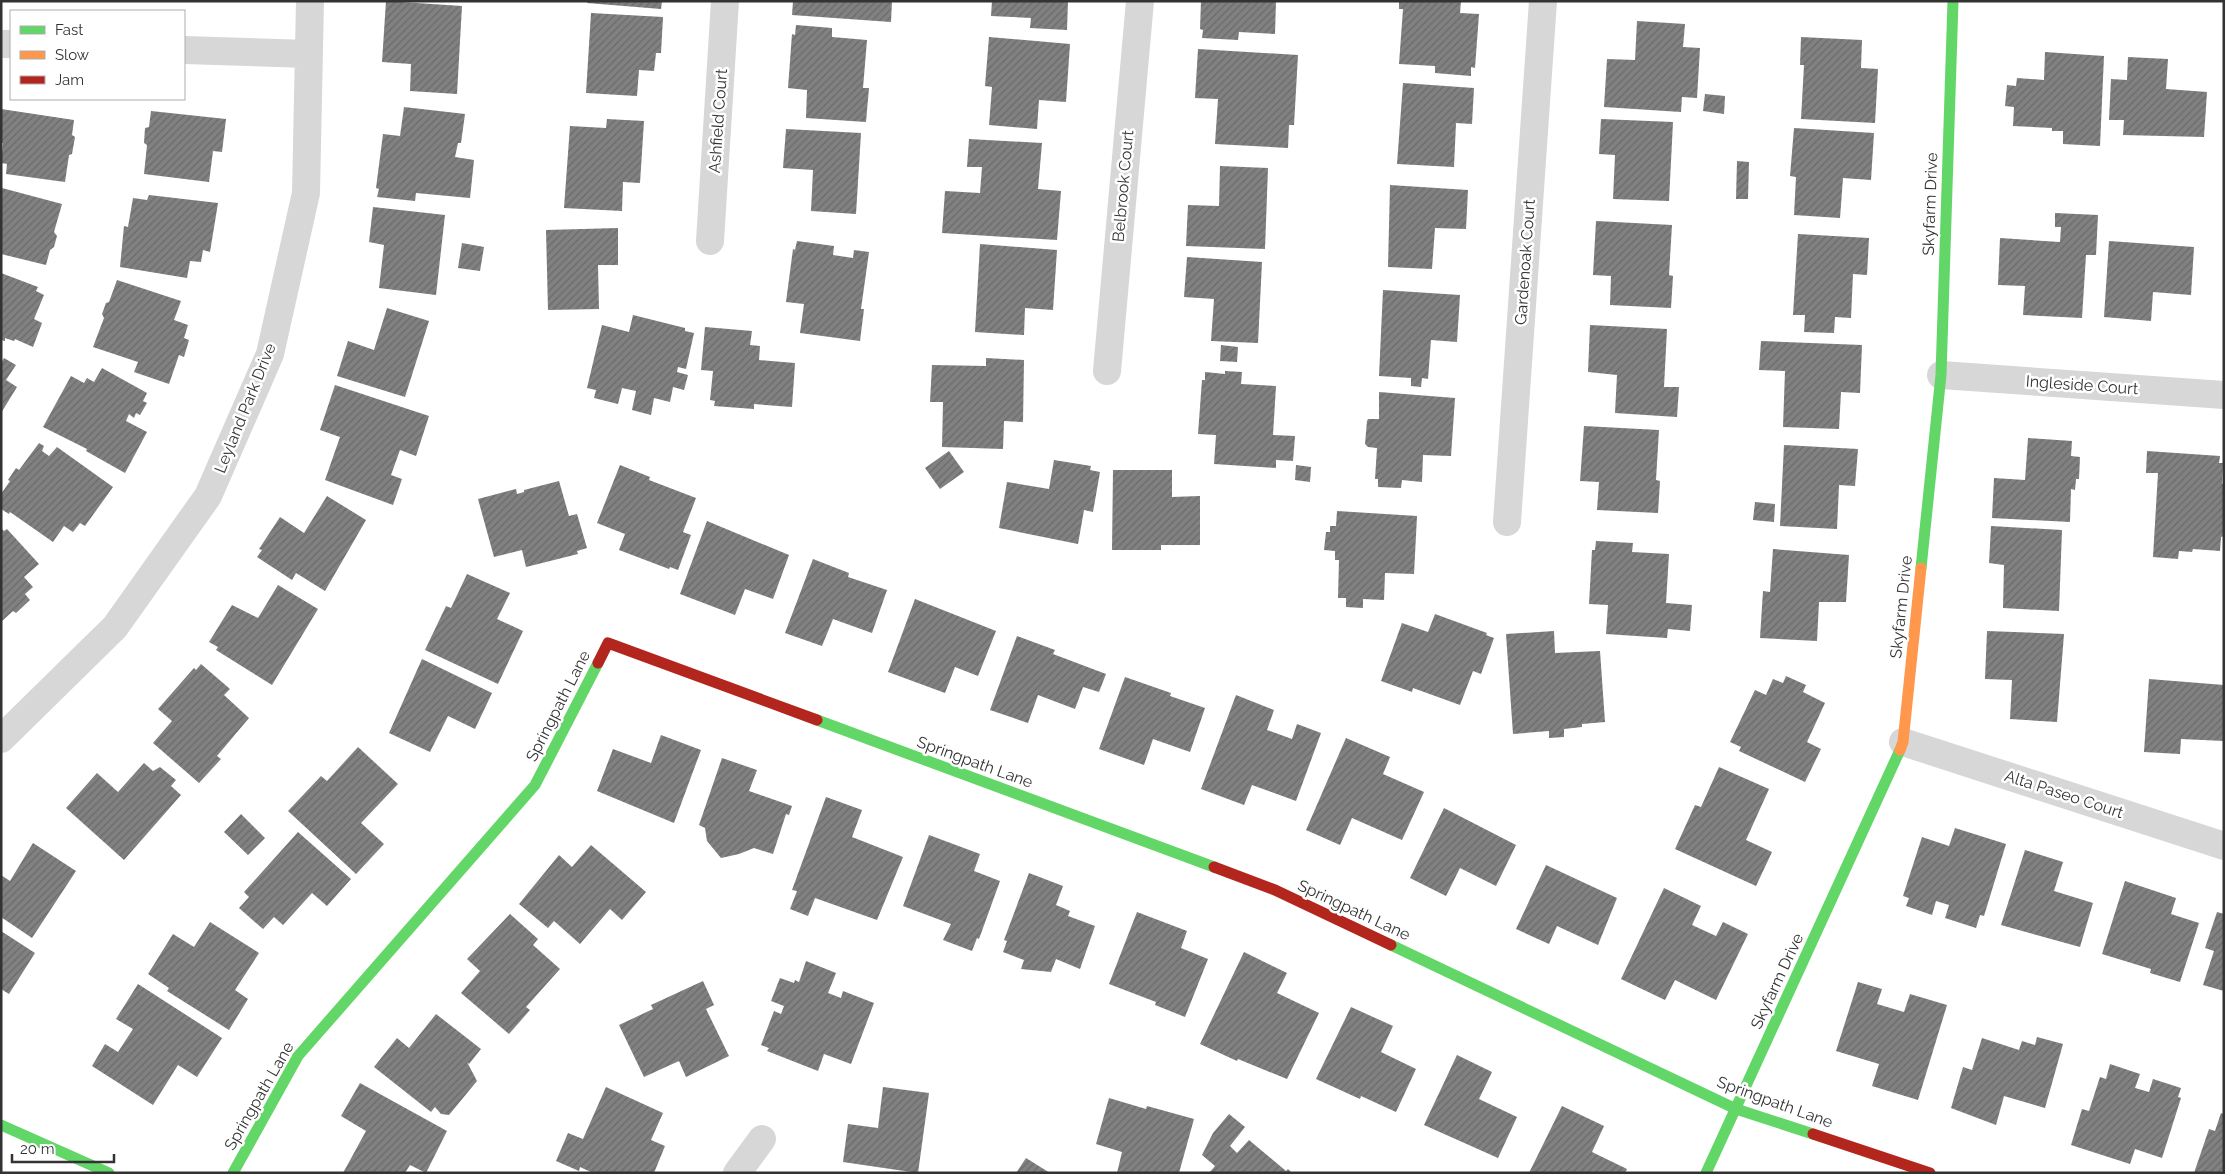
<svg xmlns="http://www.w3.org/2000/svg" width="2225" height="1174" font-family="Raleway,sans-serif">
  <defs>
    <pattern id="building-hatch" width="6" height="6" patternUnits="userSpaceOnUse" patternTransform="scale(1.25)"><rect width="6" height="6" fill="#818181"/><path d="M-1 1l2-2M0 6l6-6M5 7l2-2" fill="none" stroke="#6a6a6a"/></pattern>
  </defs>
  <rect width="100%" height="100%" fill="#fff"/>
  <!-- building -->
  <path fill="url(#building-hatch)" d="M386,1L462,6L457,94L410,91L411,64L382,62Z
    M587,1H662L661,9L587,3Z
    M793,1H892L891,22L792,15Z
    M992,1H1068L1067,30L1030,28L1031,18L991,16Z
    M1201,1H1276L1275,34L1239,32L1238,40L1202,38L1203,30L1200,29Z
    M1399,1H1461L1460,13L1479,14L1475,68L1471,67V76L1435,73V66L1399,64L1403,9H1399Z
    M591,13L663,17L661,53H656L654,71L639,70L637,96L586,93Z
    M1637,21L1685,24L1683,47L1700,48L1697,98L1682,97L1681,112L1604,107L1607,59L1635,60Z
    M796,25L832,28V37L867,40L863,88H869L866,122L806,118L807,90L788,88L792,34L795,35Z
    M989,37L1070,44L1066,102L1039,100L1037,129L989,125L992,87L985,86Z
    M1801,37L1862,40L1861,68L1878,69L1875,123L1801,119L1804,65H1800Z
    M1198,49L1298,55L1294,125H1289L1288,148L1215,144L1218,99L1195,98Z
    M2045,52L2104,56L2100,146L2063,144V131H2052V128L2013,126L2014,107L2005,106L2007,85L2016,86L2017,78L2044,80Z
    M2128,57L2168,59L2166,89L2207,92L2204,137L2123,135L2124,120H2109L2111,79L2127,80Z
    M1403,83L1474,88L1472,124L1456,123L1454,167L1397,164Z
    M1705,94L1725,96L1724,114L1703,111Z
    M404,107L465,114L461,143H458L455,157L474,160L470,198L416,193L415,201L377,197L379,189L376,188L383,134L400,136Z
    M1,109L74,120L72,135L75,137L72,154L69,155L65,182L6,174L7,164L1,163L3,143H1Z
    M151,111L226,119L222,152L213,151L209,182L144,174L147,145L144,143L145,128L149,127Z
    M607,119L644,121L640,183L623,182L622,211L564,208L570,126L606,128Z
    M1601,119L1673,122L1669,201L1613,199L1615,155L1599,154Z
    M1794,128L1874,133L1871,180L1843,178L1840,218L1794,215L1796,177L1790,176Z
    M786,129L861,133L856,214L811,211L813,170L783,168Z
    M969,139L1042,143L1038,189L1061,191L1057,240L942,233L945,191L980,193L982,167H967Z
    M1737,161L1749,162L1748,199H1736Z
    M1220,166L1268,168L1265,249L1186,246L1188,205L1219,206Z
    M1390,185L1468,190L1466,229L1435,228L1432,269L1388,267Z
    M2,188L62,204L54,232L57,236L54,247L50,250L46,265L1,254Z
    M149,195L218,203L210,252L203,250L201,262L190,261L187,278L120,267L124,226L128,227L133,198L147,200Z
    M373,207L445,215L436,295L379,288L384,245L369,242Z
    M2055,213L2098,215L2096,255H2086L2082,318L2023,315L2025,286L1998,285L2000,238L2060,242L2061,227H2055Z
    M1596,221L1672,225L1669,275L1673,276L1671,308L1610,305L1611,276L1593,275Z
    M618,228V265H598L599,309L548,310L546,230Z
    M1798,234L1869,238L1867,275L1853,274L1851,318L1835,317L1834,333L1804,332L1805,315H1793Z
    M797,241L834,246L833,255L853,258L854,250L869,252L861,309H864L860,341L800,333L804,304L786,302L793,249L795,250Z
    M2109,241L2194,247L2191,295L2153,292L2151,321L2104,317Z
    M462,243L484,247L480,271L458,268Z
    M980,244L1057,250L1053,310L1025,308L1024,335L975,332Z
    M1187,257L1262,262L1258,343L1211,341L1214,299L1184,297Z
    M1,273L38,287L36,291L44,295L34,319L42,323L33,347L15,339L14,341L5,338V341L1,340Z
    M117,280L181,301L174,320L188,325L184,338L189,340L184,357L179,355L169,384L134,372L138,362L93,347L104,318L102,314L106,303L109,302Z
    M1383,290L1460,295L1457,342L1431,340L1428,379L1422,378L1421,387L1411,386V378L1379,376Z
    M387,308L429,321L405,397L337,376L348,341L374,350Z
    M633,315L685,328V331L694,333L686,369L678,367L677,372L688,375L684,390L673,387L670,402L654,398L651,415L632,410L636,391L622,388L618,404L594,398L596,390L587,388L602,325L629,332Z
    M1590,325L1667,329L1664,387H1679L1677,417L1615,413L1617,375L1588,372Z
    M705,327L752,331L750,345L760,346L759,360L795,363L792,407L754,404V409L714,406L715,401L710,400L713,371L701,370Z
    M1761,341L1862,345L1860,393L1841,392L1839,429L1783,427L1785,371L1759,370Z
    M1221,345L1238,347L1237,362L1220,361Z
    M4,358L16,365L6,380L17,387L1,413V363Z
    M986,358L1024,360L1023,422L1004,421L1003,449L942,447L943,402H930L932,365L986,366Z
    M102,368L147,393L143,401L147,403L140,415L136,413L134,418L129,414L126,421L147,432L125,473L86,451L87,449L43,427L71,376L84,383L87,378L94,382Z
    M1225,371L1242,372L1241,384L1276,386L1273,435L1295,436L1293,461L1276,460V468L1214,464L1216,435L1198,434L1202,380H1205V372L1225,374Z
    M335,385L429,416L416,456L400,450L391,475L402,479L393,505L325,480L340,437L320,430Z
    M1379,392L1455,398L1451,456L1423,455L1422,482L1402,480L1401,488L1378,487V479H1375L1377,448L1368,447L1365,444L1367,421L1368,419H1379Z
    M1584,426L1659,430L1656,480L1660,481L1658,513L1597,510L1599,482L1580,481Z
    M2028,438L2072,441L2071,456L2080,457L2079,479H2076L2075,490L2071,489L2070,522L1992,518L1994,478L2025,480Z
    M39,443L44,446L42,451L49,456L57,447L113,487L85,526L80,523L73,532L64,526L53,542L10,512L9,514L1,509V494L10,481L8,480L16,468L19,470Z
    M1784,445L1858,449L1855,486L1839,485L1837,529L1780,526Z
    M949,451L964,472L940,489L925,468Z
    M2147,451L2220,456L2219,463H2223L2222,484H2224V536L2221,537L2220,551L2193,549L2192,552L2179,551L2178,559L2153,557L2158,473H2146Z
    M1054,460L1091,466L1090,470L1100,472L1093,512L1084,510L1078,544L999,528L1007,482L1049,489Z
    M620,465L650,477L649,480L696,498L683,532L691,535L678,570L670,567L669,569L619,550L625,534L597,523Z
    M1296,465L1311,467L1310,482L1295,480Z
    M1113,470H1172V497L1200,496V545H1161V550H1112Z
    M559,481L569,516L577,514L587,548L577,551L578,554L526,567L522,550L494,557L478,499L516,489L517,494L524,492V490Z
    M327,496L366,520L325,591L296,573L292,580L257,557L262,550L259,549L280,517L304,533Z
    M1755,502L1775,504L1774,522L1753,520Z
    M1337,511L1417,516L1414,574L1385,573L1384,600L1363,599V608L1346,607V598H1338L1339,560H1335V551L1324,550L1326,532H1330V526H1336Z
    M707,521L789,555L773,599L745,589L735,615L680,594Z
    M1991,526L2062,530L2059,611L2003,608L2004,565L1989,563Z
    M1,528L4,531L7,529L39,564L24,577L33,587L25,594L30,600L16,613L13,611L1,622Z
    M1596,541L1633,543L1632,552L1669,554L1666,603L1692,605L1690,631L1668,629L1667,638L1606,634L1608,605L1589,604L1592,550H1595Z
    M1773,549L1849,555L1846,602H1819L1817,641L1760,638L1763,591L1770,592Z
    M813,559L849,573L848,577L887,590L872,633L833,619L822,646L785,633Z
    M467,574L510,593L497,619L523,631L498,684L425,650L446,606L451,608Z
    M278,585L318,609L272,685L216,650L218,647L209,642L232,605L258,618Z
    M915,599L996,631L978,676L955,667L945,693L888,672Z
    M1435,614L1487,633L1486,635L1494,638L1481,674L1473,671L1460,705L1413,688L1412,692L1381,681L1402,623L1428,632Z
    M1554,631L1555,653L1600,651L1605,722L1582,724V727L1564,729V737L1549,738V731L1513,734L1506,634Z
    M1987,631L2064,634L2057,722L2010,719L2012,680L1985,679Z
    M1017,636L1055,650L1053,654L1106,674L1099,692L1083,687L1075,709L1038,695L1028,723L990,710Z
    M422,659L492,693L475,729L448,716L430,752L389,733Z
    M201,664L230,689L224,695L249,718L217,756L221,759L199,783L153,743L172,721L158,709L194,668L196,670Z
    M1786,676L1806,685L1803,692L1825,703L1807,742L1821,749L1805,782L1739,751L1741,747L1730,742L1755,690L1766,695L1773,679L1783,683Z
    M1125,677L1171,693L1170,696L1205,708L1190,752L1153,739L1144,765L1099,749Z
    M2149,679L2224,685V741L2181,739L2180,754L2144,752Z
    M1236,695L1274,710L1267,730L1292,739L1297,724L1321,733L1296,801L1252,785L1244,805L1201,789Z
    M661,735L701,750L674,823L597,791L613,749L651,763Z
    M1346,738L1390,757L1383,774L1424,792L1402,840L1352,818L1340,845L1306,830Z
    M358,747L398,784L361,823L384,844L356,874L288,811L321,776L327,781Z
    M722,758L757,770L749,791L792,806L789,815L786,814L773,854L754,848L739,854L721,858L707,841L705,828L699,825Z
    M144,763L153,771L160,767L176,780L171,786L181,795L124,860L66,808L97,773L118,792Z
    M1719,767L1769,789L1746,840L1772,852L1756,886L1675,849L1695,805L1701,807Z
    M826,797L862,810L852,837L903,857L877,920L815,898L808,916L790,909L797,891L792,890Z
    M1444,808L1516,845L1496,886L1460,868L1446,896L1410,878Z
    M241,814L265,838L248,855L224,832Z
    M1955,828L2006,844L1984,916L1980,915L1976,928L1945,918L1949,905L1936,901L1932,915L1906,906L1909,898L1903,896L1922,837L1949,846Z
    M298,832L351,879L327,906L312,893L283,925L274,917L263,929L239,908L249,897L244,892Z
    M929,835L980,854L974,871L1000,881L979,939L977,938L972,951L943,940L951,924L903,906Z
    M33,843L76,871L32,938L1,917V875L10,881Z
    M591,845L646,892L622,920L610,909L580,944L554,921L548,928L519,904L559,855L572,867Z
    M2025,850L2063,862L2054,891L2093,903L2080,947L2001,925Z
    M1546,865L1617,898L1598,945L1557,926L1549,944L1516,929Z
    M1029,873L1063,886L1056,905L1070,911L1068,916L1095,926L1080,969L1056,959L1051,972L1021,969L1024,960L1003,952L1007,941L1004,940Z
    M2125,881L2176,898L2171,914L2199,923L2180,982L2150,973L2151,969L2102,954Z
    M1664,888L1701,906L1692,925L1716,936L1723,922L1748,934L1716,1000L1675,980L1665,1000L1621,979Z
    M1137,912L1187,931L1181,948L1208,959L1185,1017L1155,1005L1156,1002L1109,984Z
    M2217,912L2224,914V991L2203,985L2214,951L2205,948Z
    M510,914L538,939L533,945L560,969L526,1007L530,1010L509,1034L461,993L480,971L467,959Z
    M210,922L259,953L235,990L248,999L229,1030L167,991L169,988L148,974L173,934L194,947Z
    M1,931L35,953L9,994L1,989Z
    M1244,952L1287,973L1277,993L1319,1013L1287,1079L1238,1059L1237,1061L1200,1044Z
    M806,961L836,973L828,993L841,998L843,991L874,1003L851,1064L824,1054L818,1071L767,1051L769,1048L761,1045L774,1011L781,1014L784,1006L771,1001L780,978L794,983L795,980L799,982Z
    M703,981L714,1005L706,1009L729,1056L686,1077L679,1061L644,1077L619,1025L653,1009L651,1005Z
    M1858,982L1882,989L1877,1004L1904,1012L1910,994L1947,1005L1918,1100L1872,1086L1879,1064L1836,1051Z
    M138,984L222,1038L197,1077L178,1065L153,1105L92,1066L105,1044L118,1052L133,1029L116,1019Z
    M1351,1007L1393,1026L1381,1052L1416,1069L1396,1112L1361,1096L1360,1099L1316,1079Z
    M436,1014L481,1049L469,1064L467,1062L477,1081L449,1115L441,1114L435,1107L431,1112L374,1067L397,1038L409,1048Z
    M2037,1037L2063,1044L2045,1108L2004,1096L1996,1125L1951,1108L1963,1067L1972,1070L1982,1038L2019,1050L2022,1041L2035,1045Z
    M1457,1055L1492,1072L1479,1099L1517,1117L1498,1158L1424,1125Z
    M2110,1064L2140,1074L2135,1088L2149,1092L2153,1079L2181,1088L2178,1097L2181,1098L2162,1158L2135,1149L2130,1164L2071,1145L2082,1109L2089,1111L2100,1077L2106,1079Z
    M360,1083L447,1131L426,1173L410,1165L405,1173H343L366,1131L341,1116Z
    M606,1087L663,1113L651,1140L665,1146L654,1173H593L580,1167L579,1171L556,1161L568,1133L583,1139Z
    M883,1087L929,1093L918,1173L843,1162L848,1124L878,1128Z
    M1109,1098L1146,1109L1147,1106L1194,1119L1179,1173H1117L1122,1152L1096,1144Z
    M1562,1106L1604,1126L1592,1152L1627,1169L1625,1173H1529Z
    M2221,1113L2224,1114V1173H2194L2209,1129L2215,1131Z
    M1229,1114L1245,1127L1230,1146L1237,1153L1249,1140L1286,1171L1288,1169L1292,1173H1209L1215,1166L1202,1155L1213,1133Z
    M1026,1158L1050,1173H1016Z"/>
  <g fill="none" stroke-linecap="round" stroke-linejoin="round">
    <!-- street -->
    <path stroke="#d7d7d7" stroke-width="28" d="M1,44H11
      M184,50L308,54
      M710,241L725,1
      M1107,371L1140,1
      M1941,375L2224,395
      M1507,522L1543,1
      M1,739L115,627L208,496L270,354L306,193L310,1
      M1903,742L2224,846
      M737,1173L762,1139"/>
    <!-- fast -->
    <path stroke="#63d668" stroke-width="11" d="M1921,568L1941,375L1953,1
      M817,720L1214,867
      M1391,945L1736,1109L1813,1134
      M1,1125L109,1173
      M233,1173L298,1056L535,785L598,663
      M1706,1173L1900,750"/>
    <!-- slow -->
    <path stroke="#ff974d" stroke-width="11" d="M1900,750L1903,742L1921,568"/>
    <!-- jam -->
    <path stroke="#b3261e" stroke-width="11" d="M598,663L608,643L817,720
      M1214,867L1275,890L1391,945
      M1813,1134L1930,1173"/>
  </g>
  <g text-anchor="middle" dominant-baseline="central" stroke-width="5" stroke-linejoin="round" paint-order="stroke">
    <!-- street labels -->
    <g font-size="16" fill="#333" stroke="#fff">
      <text transform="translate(718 121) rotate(-86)">Ashfield Court</text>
      <text transform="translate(1123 186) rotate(-85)">Belbrook Court</text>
      <text transform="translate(1930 204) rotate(-88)">Skyfarm Drive</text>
      <text transform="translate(1525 262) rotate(-86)">Gardenoak Court</text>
      <text transform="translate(2082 385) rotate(4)">Ingleside Court</text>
      <text transform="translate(245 408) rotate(-68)">Leyland Park Drive</text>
      <text transform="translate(1901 607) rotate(-84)">Skyfarm Drive</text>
      <text transform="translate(558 706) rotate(-63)">Springpath Lane</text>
      <text transform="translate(975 762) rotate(20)">Springpath Lane</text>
      <text transform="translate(2064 794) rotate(18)">Alta Paseo Court</text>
      <text transform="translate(1354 910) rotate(25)">Springpath Lane</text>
      <text transform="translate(1777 981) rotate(-65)">Skyfarm Drive</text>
      <text transform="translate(259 1096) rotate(-60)">Springpath Lane</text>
      <text transform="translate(1775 1102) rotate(20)">Springpath Lane</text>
    </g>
  </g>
  <!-- border -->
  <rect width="2225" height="1174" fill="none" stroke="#333333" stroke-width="5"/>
  <!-- legend -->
  <rect x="10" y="10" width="175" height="90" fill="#ffffff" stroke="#adadad"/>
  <rect x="20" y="26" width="25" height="8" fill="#63d668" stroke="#adadad"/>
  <text x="55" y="35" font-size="15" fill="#333333">Fast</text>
  <rect x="20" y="51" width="25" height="8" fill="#ff974d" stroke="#adadad"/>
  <text x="55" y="60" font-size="15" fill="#333333">Slow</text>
  <rect x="20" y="76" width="25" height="8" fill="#b3261e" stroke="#adadad"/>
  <text x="55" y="85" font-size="15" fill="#333333">Jam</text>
  <!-- scale -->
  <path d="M12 1154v8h102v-8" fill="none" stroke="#333333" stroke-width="2.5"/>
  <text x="20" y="1154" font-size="15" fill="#333333" stroke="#ffffff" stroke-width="4" paint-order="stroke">20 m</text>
</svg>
